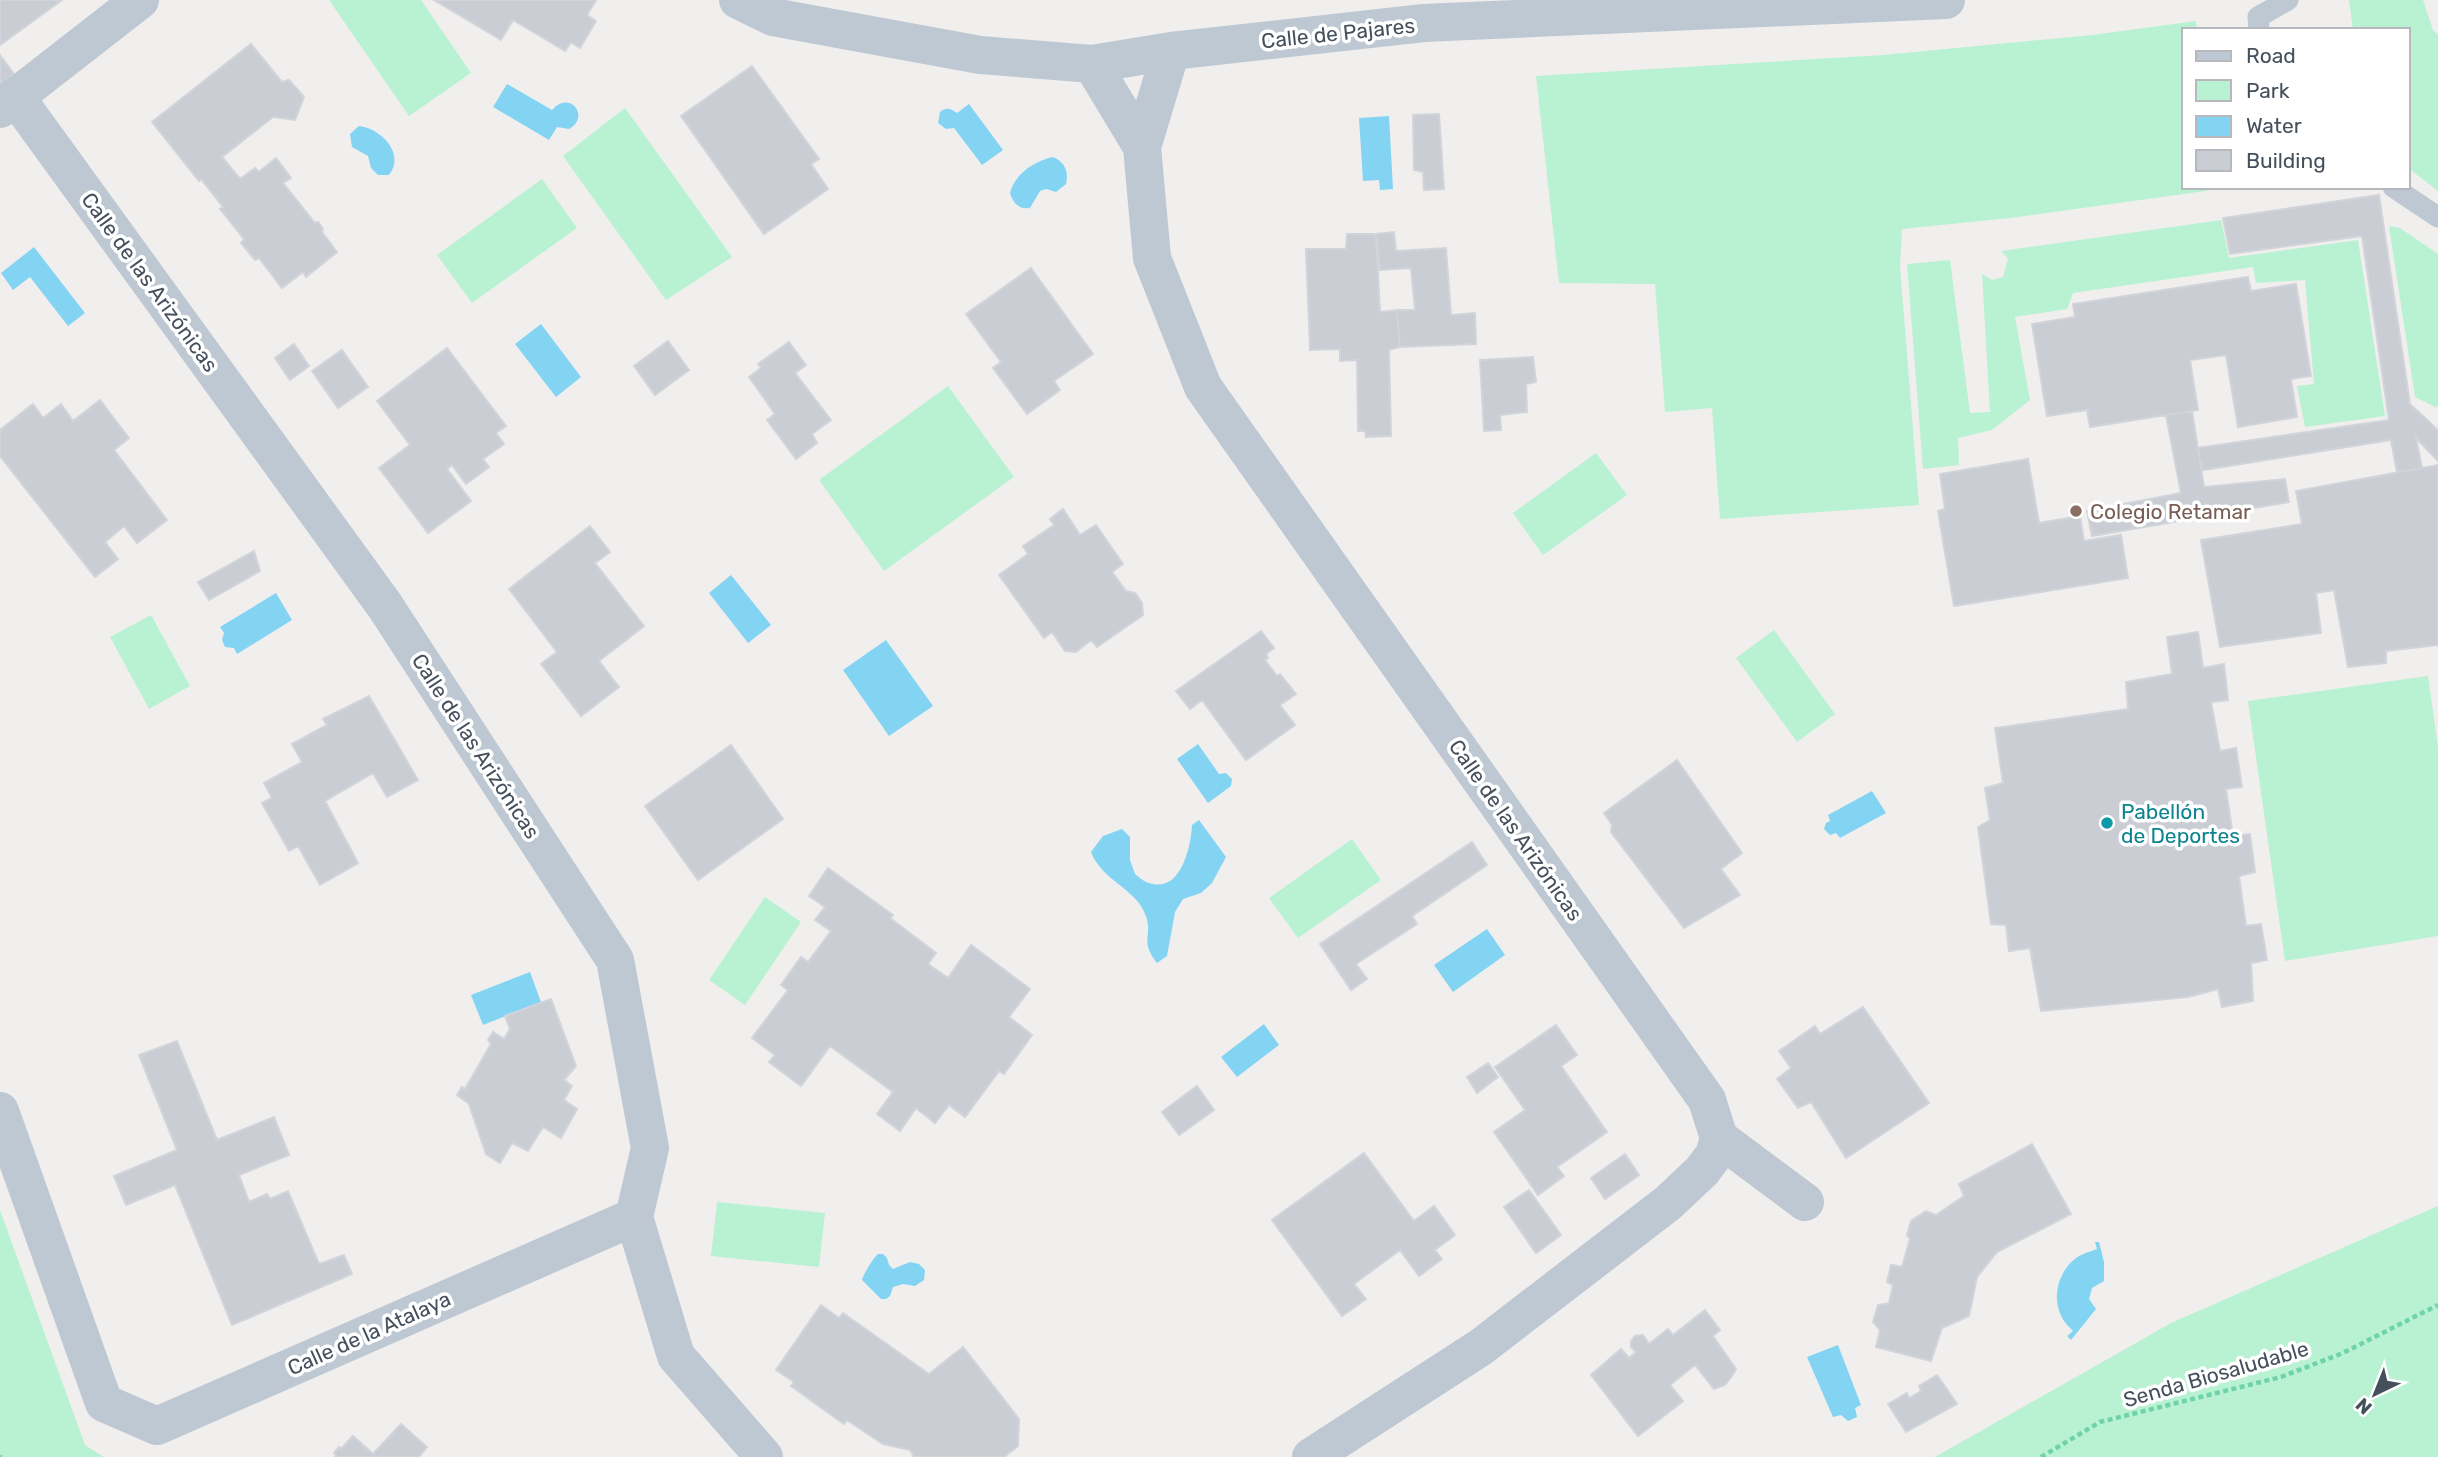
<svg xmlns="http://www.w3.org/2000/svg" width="2438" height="1457" font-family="Rubik,sans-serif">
  <rect width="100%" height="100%" fill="#f1eeee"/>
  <!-- green -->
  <path fill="#b9f2d3" d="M329,0H421L471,73L409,116Z
    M2349,0H2423L2433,30L2438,35V191L2408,168V30H2353Z
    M2196,21L2197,30H2184V187H2220V189L2010,218L1902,229L1900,266L1919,505L1720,519L1712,408L1665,412L1655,284L1559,283L1536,76L1883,55L2092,35Z
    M625,108L732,257L666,300L563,156Z
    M542,179L577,228L472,303L437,255Z
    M2221,220L2229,258L2358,240L2385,416L2305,427L2297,386L2314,384L2305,280L2256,283L2253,267L2073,293L2067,309L2015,317L2030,400L1992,430L1958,438L1959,465L1923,469L1907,264L1950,260L1970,413L1990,412L1982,274L1992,280L2003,277L2008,259L2001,251Z
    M2389,226L2400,228L2438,254V406L2435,407L2415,397Z
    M948,386L1014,477L884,571L819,480Z
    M1596,453L1627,495L1543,555L1513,513Z
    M151,615L190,686L149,709L110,637Z
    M1774,630L1835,714L1797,742L1736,658Z
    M2428,676L2438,747V936L2285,961L2248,701Z
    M1352,839L1381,880L1298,938L1269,898Z
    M765,897L801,922L745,1005L709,980Z
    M717,1202L825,1213L819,1267L711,1256Z
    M2438,1206V1457H1935L2171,1323Z
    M0,1210L85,1445L104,1457H0Z"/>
  <!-- water -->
  <path fill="#83d4f3" d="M507,84L552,110C570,89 591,117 569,129L557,127L549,140L493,107Z
    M969,104L1003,150L982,165L954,128L946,129L938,123L940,112C946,107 950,108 957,113Z
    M1389,116L1393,189L1380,190L1379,180L1363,181L1359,118Z
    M359,126C380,128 406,153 389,175H378L371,168L368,156L352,147L350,134Z
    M1053,157C1065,162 1069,172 1066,184L1056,192L1046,189L1040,191L1030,208C1019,210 1013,203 1010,193C1015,174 1034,161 1053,157Z
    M34,247L85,313L68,326L30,277L13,290L1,273Z
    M541,324L581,377L556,397L515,344Z
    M731,575L771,625L748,643L709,593Z
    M276,593L292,620L237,654L234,648L225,647L222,640L224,633L220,627Z
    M886,640L933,706L889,736L843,670Z
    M1198,744L1219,774L1226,773L1232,779L1231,786L1208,803L1177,759Z
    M1872,791L1886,813L1840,838L1836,833L1830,835L1824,829L1826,823L1830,821L1828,815Z
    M1199,820L1226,857L1212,883L1201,893L1183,899L1175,912L1167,956L1157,963C1139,940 1153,937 1146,916C1137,889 1102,881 1091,852L1103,836L1122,829L1130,837V860L1135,874C1139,877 1144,882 1149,883C1181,894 1191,846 1192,825Z
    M1487,929L1505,955L1453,992L1434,965Z
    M530,972L541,1002L483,1025L471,995Z
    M1264,1024L1279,1045L1237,1077L1221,1057Z
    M2095,1242H2099L2104,1262V1281L2092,1288L2089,1299L2096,1309L2071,1340L2067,1336L2073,1331C2068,1326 2062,1320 2060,1313C2052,1294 2060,1270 2076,1258C2083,1253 2090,1252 2097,1249Z
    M878,1254H883L887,1258L889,1265L893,1269L910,1262L919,1264L925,1270L924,1280L915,1286L903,1284L893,1287L890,1296L886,1299H881L862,1280C863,1275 873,1258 878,1254Z
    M1838,1345L1861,1405L1855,1408L1857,1417L1848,1421L1841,1415L1833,1417L1807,1357Z"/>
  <!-- building -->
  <path fill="#cacdd4" stroke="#d2d4db" stroke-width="2" d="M0,0H62L0,45Z
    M434,0H596L587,15L596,21L580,48L571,42L565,51L513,20L501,40Z
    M251,44L282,82L289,80L304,97L295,120L273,117L222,157L240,179L255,168L259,172L276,158L291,178L283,183L315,223L318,222L323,229L322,232L337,252L306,277L303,272L282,288L259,258L255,260L241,243L244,239L220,209L223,207L201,179L199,181L152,122Z
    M0,55L14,74L0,84Z
    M752,66L819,159L811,164L828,189L764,234L681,116Z
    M1439,114L1444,189L1424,190L1423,172L1414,170L1413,115Z
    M2379,195L2410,404L2438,430V461L2416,438L2422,468L2397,472L2391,440L2203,470L2197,448L2389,420L2362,236L2230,254L2223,218Z
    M1394,232L1396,251L1446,248L1451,315L1475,313L1476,344L1400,347L1397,310H1415L1411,268L1380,270L1376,234Z
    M1347,234H1376L1380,312L1397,310L1400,347L1389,350L1391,436L1366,437L1365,431H1358L1357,360L1340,361V349L1310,350L1306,249H1346Z
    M1031,268L1093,354L1054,381L1060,390L1027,414L993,368L1001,362L966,314Z
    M2248,277L2251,291L2296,284L2311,376L2291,379L2297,417L2238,427L2226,355L2190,360L2198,410L2090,427L2087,410L2047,416L2032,324L2075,317L2073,304Z
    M668,341L689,370L655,395L634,366Z
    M789,342L806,365L795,373L831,420L812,434L817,443L796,459L767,420L775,414L749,377L761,368L758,364Z
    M294,344L309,366L290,380L275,358Z
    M447,348L506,426L496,433L504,444L483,459L489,467L466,484L452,465L447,469L471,501L428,533L379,468L410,445L377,401Z
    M342,350L368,387L338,408L312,371Z
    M1533,357L1536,382L1526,384L1527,412L1500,415L1501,430L1484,431L1480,360Z
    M100,400L129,438L114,450L167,520L137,543L124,526L105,542L118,559L95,577L0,456V430L33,404L43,418L61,404L73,421Z
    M2192,411L2204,487L2285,479L2289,502L2092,536L2087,511L2181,493L2166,415Z
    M2028,459L2039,523L2080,516L2084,541L2121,535L2128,578L1954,606L1938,511L1945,509L1940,474Z
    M2438,465V645L2386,651V663L2348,667L2334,590L2316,593L2321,633L2220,647L2201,540L2302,524L2296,491Z
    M1063,509L1080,535L1096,525L1123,564L1112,572L1126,591L1135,593L1142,603L1143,615L1097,647L1091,640L1076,652L1065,651L1052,632L1044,638L999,575L1028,554L1023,546L1054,525L1050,519Z
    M590,526L610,552L595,563L644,626L599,661L619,687L581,716L541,664L557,652L509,589Z
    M254,551L260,571L209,600L198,582Z
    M1261,631L1274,648L1266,654L1268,658L1265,660L1277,676L1280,674L1296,694L1280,705L1295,725L1246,760L1202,700L1190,709L1176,691Z
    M2198,632L2203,668L2224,664L2228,700L2211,702L2220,751L2236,748L2242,787L2226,789L2233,836L2250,834L2255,872L2239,876L2246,926L2261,924L2267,960L2251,963L2253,1001L2222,1007L2218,989L2188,997L2041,1011L2030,948L2009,951L2006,925L1991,924L1978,827L1990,820L1985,788L2003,783L1995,728L2128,709L2126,682L2172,674L2167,637Z
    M369,696L418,780L387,797L373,773L325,801L358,863L320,885L298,846L289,851L262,803L272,798L264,783L302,762L292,744L327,725L323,719Z
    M731,745L783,819L698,880L645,806Z
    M1677,760L1742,853L1721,869L1740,895L1684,928L1611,832L1612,825L1604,813Z
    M1472,842L1487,865L1412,916L1417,924L1356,964L1367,979L1351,990L1320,944Z
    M828,868L893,915L890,918L936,953L928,964L948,978L971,945L1030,989L1009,1017L1032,1035L1004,1074L999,1071L965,1117L949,1105L935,1123L916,1108L900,1131L877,1114L893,1092L830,1046L801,1086L769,1062L775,1055L752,1038L788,990L781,985L801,957L808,962L831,931L815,920L825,907L809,896Z
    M551,999L576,1066L564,1080L572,1086L564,1100L577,1109L561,1138L543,1127L528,1151L512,1143L500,1163L486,1154L469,1104L457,1095L462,1087L465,1089L491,1044L488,1040L493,1032L504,1039L510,1029L505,1016Z
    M1863,1007L1929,1103L1846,1158L1811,1102L1798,1108L1777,1079L1791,1068L1779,1051L1815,1026L1820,1034Z
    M1556,1025L1577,1055L1561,1066L1607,1132L1557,1167L1564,1176L1538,1195L1494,1132L1525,1110L1495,1067Z
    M177,1041L217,1140L274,1117L289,1155L239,1175L249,1202L267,1194L270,1199L288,1191L319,1264L344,1255L352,1274L232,1325L175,1185L126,1205L114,1176L177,1150L139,1055Z
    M1488,1063L1498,1077L1477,1093L1467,1077Z
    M1197,1086L1214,1110L1179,1135L1162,1112Z
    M2032,1144L2071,1214L1997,1252L1977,1277L1969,1316L1942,1328L1931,1361L1876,1347L1880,1330L1873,1322L1878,1305L1889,1303L1893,1285L1887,1282L1891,1265L1902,1267L1910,1239L1907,1235L1911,1221L1926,1211L1936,1215L1964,1196L1959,1184Z
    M1364,1153L1414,1221L1434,1206L1455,1235L1435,1250L1442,1259L1419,1276L1400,1250L1354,1284L1366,1299L1342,1316L1272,1220Z
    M1625,1154L1639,1175L1605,1199L1591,1178Z
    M1529,1190L1561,1235L1536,1253L1504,1207Z
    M821,1305L839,1318L843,1313L929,1374L963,1347L1019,1419L1018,1446L1004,1457H914L910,1450L883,1444L847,1420L844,1424L791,1386L794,1382L776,1370Z
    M1705,1310L1720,1330L1713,1336L1736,1369L1732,1376L1725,1385L1714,1389L1695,1365L1670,1385L1683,1401L1638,1436L1591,1375L1621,1349L1629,1358L1636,1352L1631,1347V1341L1635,1336L1643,1335L1649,1344L1668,1329L1673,1335Z
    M1937,1375L1957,1404L1906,1432L1888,1404L1907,1393L1909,1398L1921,1391L1919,1386Z
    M401,1424L427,1447L419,1457H335L336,1455L334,1453L339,1447L341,1449L353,1436L373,1454Z"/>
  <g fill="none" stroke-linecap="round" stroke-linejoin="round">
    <!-- path -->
    <path stroke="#6ed3a8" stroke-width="4.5" stroke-dasharray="5 3.5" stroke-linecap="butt" d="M0,1456L1,1457
      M2041,1457L2100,1422L2281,1377L2343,1353L2438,1305"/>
    <!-- lane -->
    <path stroke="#bec8d2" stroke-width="21" d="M2259,30L2258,17L2288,0
      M2393,187L2438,217"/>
    <!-- street -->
    <path stroke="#bec8d2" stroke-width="38" d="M738,0L773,17L980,55L1092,64L1171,51L1424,23L1946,0
      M1171,51L1142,147L1152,258L1203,387L1707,1100L1719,1138L1714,1155L1702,1171L1668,1203L1481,1347L1311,1457
      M1092,64L1142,147
      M15,96L385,606L615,960L650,1148L634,1217L676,1356L764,1457
      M0,109L140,0
      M0,1111L104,1403L157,1426L634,1217
      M1719,1138L1805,1202"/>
  </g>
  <!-- markers -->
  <circle fill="#8d6e63" stroke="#fff" stroke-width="2.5" cx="2076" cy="511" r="7"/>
  <circle fill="#0f9aa8" stroke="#fff" stroke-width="2.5" cx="2107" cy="823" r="7"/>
  <g text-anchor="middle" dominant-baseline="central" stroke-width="7" stroke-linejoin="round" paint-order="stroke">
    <!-- street labels -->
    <g font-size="21" fill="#45505d" stroke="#fff">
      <text transform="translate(1338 33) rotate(-6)">Calle de Pajares</text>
      <text transform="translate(150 282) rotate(54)">Calle de las Arizónicas</text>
      <text transform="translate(476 746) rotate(57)">Calle de las Arizónicas</text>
      <text transform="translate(1516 830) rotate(55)">Calle de las Arizónicas</text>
      <text transform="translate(369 1333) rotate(-24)">Calle de la Atalaya</text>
      <text transform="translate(2216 1374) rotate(-16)">Senda Biosaludable</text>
    </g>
    <!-- education labels -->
    <g font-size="21" fill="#785e54" stroke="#fff" text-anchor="start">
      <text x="2090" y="511">Colegio Retamar</text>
    </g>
    <!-- culture labels -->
    <g font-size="21" fill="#0d838f" stroke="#fff" text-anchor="start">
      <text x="2121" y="811">Pabellón<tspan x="2121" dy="24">de Deportes</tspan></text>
    </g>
  </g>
  <!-- legend -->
  <rect x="2182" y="28" width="228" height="161" fill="#ffffff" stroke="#b5b9be" stroke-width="2"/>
  <rect x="2196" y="51" width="35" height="10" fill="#bec8d2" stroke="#b5b9be" stroke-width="2"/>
  <text x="2246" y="63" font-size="21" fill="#45505d">Road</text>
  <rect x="2196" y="80" width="35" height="21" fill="#b9f2d3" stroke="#b5b9be" stroke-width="2"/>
  <text x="2246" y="98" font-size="21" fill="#45505d">Park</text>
  <rect x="2196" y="116" width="35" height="21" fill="#83d4f3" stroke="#b5b9be" stroke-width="2"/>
  <text x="2246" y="133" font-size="21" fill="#45505d">Water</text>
  <rect x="2196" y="150" width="35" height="21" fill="#cacdd4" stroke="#b5b9be" stroke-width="2"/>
  <text x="2246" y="168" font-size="21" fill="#45505d">Building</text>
  <!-- north arrow -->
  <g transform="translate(2375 1394) rotate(223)" stroke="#ffffff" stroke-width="5" paint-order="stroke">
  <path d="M0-5L12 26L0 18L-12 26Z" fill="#45505d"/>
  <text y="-10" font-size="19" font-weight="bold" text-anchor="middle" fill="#45505d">N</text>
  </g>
</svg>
